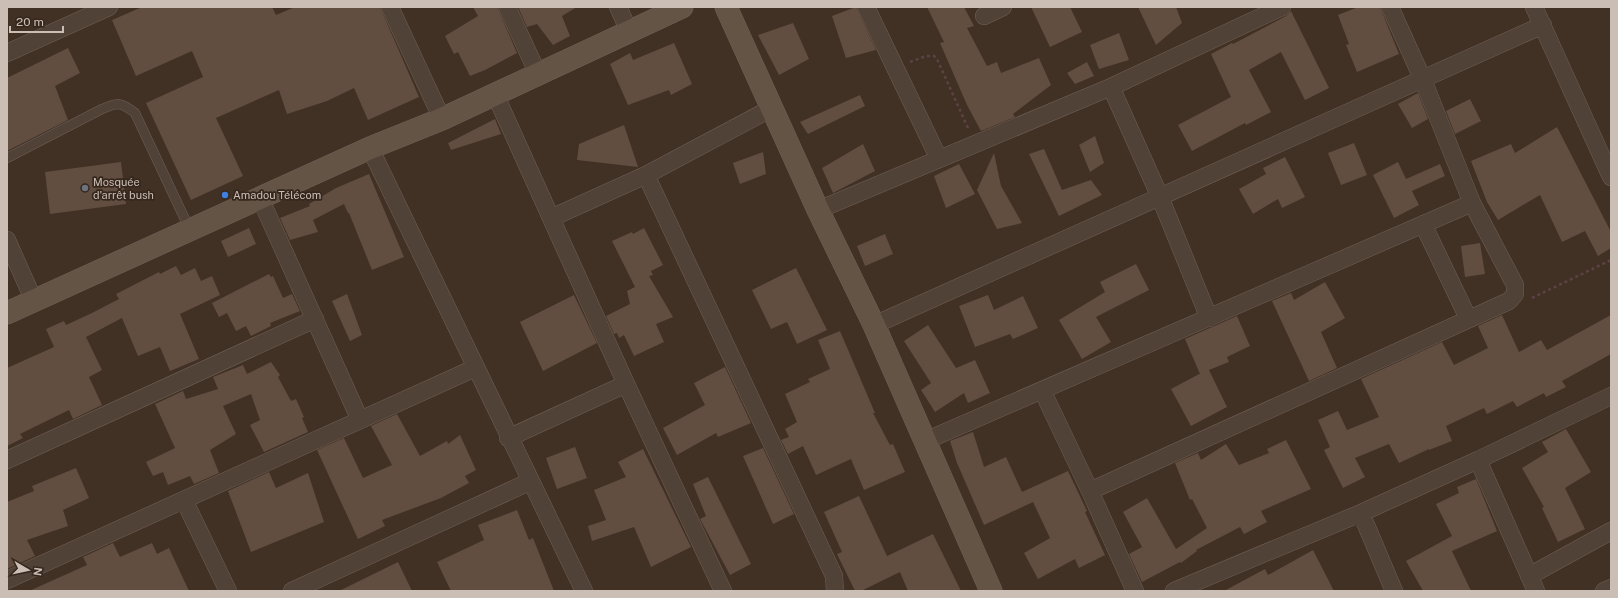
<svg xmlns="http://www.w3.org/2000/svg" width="1618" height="598" font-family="'Public Sans',sans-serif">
  <rect width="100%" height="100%" fill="#413024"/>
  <!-- building -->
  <path fill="#614e40" d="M142,7H272L276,15L295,7H380L419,97L368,120L354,88L327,101L287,114L279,90L216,118L243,176L191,200L146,103L203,77L192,51L136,76L112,20Z
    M473,7H497L517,53L485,70L470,76L458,52L454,54L445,36L478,16Z
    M518,7H577L562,16L570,36L553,45L537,24L527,27Z
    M856,7L876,50L846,58L832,16Z
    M927,7H964L974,26L967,28L987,66L997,62L1001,73L1039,58L1051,85L1013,114L1015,117L981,131L967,105L940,43L944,42Z
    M1031,7H1070L1082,32L1050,47Z
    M1138,7H1176L1182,23L1156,45Z
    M1358,7H1380L1399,54L1357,72L1346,45L1349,44L1338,15Z
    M1291,11L1329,88L1305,100L1281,52L1249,70L1271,112L1246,125L1245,123L1192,151L1178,125L1231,97L1211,54L1232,43L1233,44L1286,16Z
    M793,23L809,59L779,75L758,35Z
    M1119,33L1129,60L1099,69L1090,45Z
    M674,43L692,84L671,95L669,90L628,105L610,64L630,53L633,60Z
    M68,48L80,73L55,86L68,120L7,151V78Z
    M1087,62L1094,76L1075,84L1067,73Z
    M1418,93L1428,119L1412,128L1398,104Z
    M860,95L865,106L808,134L800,122Z
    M1470,99L1481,121L1455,134L1446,111Z
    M495,119L501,134L451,150L448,143Z
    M624,125L638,167L577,160L579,144Z
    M1557,127L1611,232V248L1598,256L1585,231L1562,242L1540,195L1498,220L1487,202L1471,161L1511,144L1515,153Z
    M1095,136L1104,163L1090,172L1079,145Z
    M1354,143L1367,175L1341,185L1328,153Z
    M863,144L875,171L833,193L822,168Z
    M1044,149L1062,190L1091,180L1102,195L1059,216L1029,154Z
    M763,152L766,174L740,184L733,163Z
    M994,153L1001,186L1022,223L997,229L977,190Z
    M1285,157L1305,197L1282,208L1278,199L1253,214L1239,189L1266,174L1263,168Z
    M121,162L126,204L50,214L45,172Z
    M1398,162L1406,179L1440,164L1445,176L1412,191L1419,205L1394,218L1373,175Z
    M959,164L975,194L946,208L934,176Z
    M369,174L404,257L372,270L349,213H348L344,204L313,220L318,232L290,240L280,218L310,206L309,204L336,188Z
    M249,228L256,244L228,257L221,241Z
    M644,228L663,265L651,271L653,275L649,276L673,317L656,324L664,342L634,356L624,335L619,338L617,333L614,334L606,316L630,304L627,291L635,287L612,241L632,232L633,234Z
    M885,234L893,254L865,266L857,246Z
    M1480,243L1485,274L1465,277L1461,246Z
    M1136,264L1149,290L1096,317L1111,342L1082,359L1059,320L1105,292L1100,282Z
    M176,266L181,275L195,268L201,281L212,276L220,295L180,314L199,359L170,371L160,347L138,356L122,318L86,337L102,370L89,377L102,405L73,419L69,410L20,434L23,438L7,446V368L54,347L46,329L64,321L66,325L92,313L119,299L116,294L159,272L160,274Z
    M796,268L827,330L797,344L787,322L771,329L752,290Z
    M269,274L271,277L273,276L283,298L292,294L300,311L270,323L271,326L251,336L246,326L236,331L227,313L219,317L212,303Z
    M1325,282L1345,318L1321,332L1337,368L1309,381L1272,301L1291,293L1294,300Z
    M347,294L362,335L350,341L332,301Z
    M574,295L597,343L543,371L520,322Z
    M988,295L994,310L1023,296L1038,328L1013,339L1010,334L975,347L959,306Z
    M1502,315L1519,352L1541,340L1547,350L1611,315V354L1562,381L1566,387L1546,397L1544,393L1517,407L1513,401L1487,414L1484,408L1446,426L1452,441L1429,450V449L1399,463L1389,444L1355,458L1365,477L1343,488L1324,450L1330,447L1318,420L1338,411L1347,430L1379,417L1361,379L1442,342L1454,365L1488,348L1478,326Z
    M1237,316L1250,346L1227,357L1229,362L1209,370L1227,407L1191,426L1171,389L1203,372L1200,374L1185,339Z
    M928,325L956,368L975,360L990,393L968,403L964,393L935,412L921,390L931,383L904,341Z
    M840,331L875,413H873L890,445L893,444L905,472L864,490L851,459L816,475L803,446L788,454L781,440L789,437L785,429L797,422L785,394L810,382L808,379L830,369L818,340Z
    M271,362L280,375L278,377L291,401L296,399L304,417L302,418L308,432L264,452L250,425L260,420L251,394L223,406L236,434L210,450L219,473L194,484L190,476L168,485L163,472L153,476L146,462L175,448L155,404L183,391L186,399L218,389L213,377L243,365L247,374Z
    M725,367L751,423L718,437L716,433L677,455L663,428L705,405L694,383Z
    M397,414L420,456L447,441L448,444L460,435L476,470L465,476L469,483L441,498L382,520L385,526L358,539L317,450L344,438L363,478L392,465L371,426Z
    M1566,429L1591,472L1565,488L1585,529L1558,542L1542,508L1544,507L1522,468L1548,452L1542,442Z
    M973,432L984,467L1006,457L1022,492L1068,471L1087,511L1085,512L1105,555L1079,568L1075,559L1038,579L1024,553L1050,538L1033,502L984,525L957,463L950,441Z
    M1286,440L1311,489L1261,511L1267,522L1244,534L1240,527L1196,550L1197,551L1181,563L1180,562L1142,582L1129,554L1142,547L1123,512L1147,498L1176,549L1207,528L1192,499L1190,500L1175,463L1198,453L1201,460L1226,444L1239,465L1269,453L1267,449Z
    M575,447L587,478L557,489L546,458Z
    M763,448L794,514L773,524L743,456Z
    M643,449L691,547L651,567L634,527L592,541L588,526L606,520L594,490L626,477L618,462Z
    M76,468L89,498L63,510L68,526L27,540L35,556L7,569V502L34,491L32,486Z
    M269,472L276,488L308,473L324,522L251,552L228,491Z
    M708,477L751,564L730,575L700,519L706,516L693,484Z
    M1476,479L1497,531L1452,551L1471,591H1423L1406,561L1452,536L1436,504L1459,493L1457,487Z
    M859,496L887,556L933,534L961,591H908L900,572L861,591H855L837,554L842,552L824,512Z
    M517,510L529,540L533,538L554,591H451L437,562L484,540L478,525Z
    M113,543L120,557L152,543L157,554L169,548L189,591H29L87,565L83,557Z
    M1313,550L1334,591H1224L1265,569L1268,575Z
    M398,562L412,591H339Z"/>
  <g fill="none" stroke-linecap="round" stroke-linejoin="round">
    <defs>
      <path id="lane" d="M7,158L102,109C118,102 121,102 135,113L190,230"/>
      <path id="street" d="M390,7L442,119
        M507,7L538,74
        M618,7L629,31
        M866,7L939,159
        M1534,7L1611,177
        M984,16L1003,7
        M7,53L109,7
        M1111,87L1160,197L1209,318
        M495,94L626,384L723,591
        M370,148L584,591
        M646,175L834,576L835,591
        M260,198L360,420
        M818,210L1111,87L1282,7
        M551,218L646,175L772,108
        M1423,224L1468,318
        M7,240L34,301
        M874,325L1543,25
        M1042,390L1090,491L1135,591
        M508,438L626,384
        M925,441L1472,203
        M7,460L315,319
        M1478,460L1536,591
        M1090,491L1509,301L1515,294V285L1472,203L1423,80L1390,7
        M184,500L228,591
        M1361,513L1394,591
        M1529,576L1611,531
        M7,580L475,368
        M292,591L529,482
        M1174,591L1361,513L1478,460L1611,396
        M1604,591L1611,588"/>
      <path id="secondary" d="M726,7L818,210L874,325L991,591
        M7,313L370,148L442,119L682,7"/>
    </defs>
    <!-- lane casing -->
    <use href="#lane" stroke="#6e6056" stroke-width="10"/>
    <!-- street casing -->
    <use href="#street" stroke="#6e6056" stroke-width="18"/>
    <!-- secondary casing -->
    <use href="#secondary" stroke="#6e6056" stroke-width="23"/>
    <!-- path -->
    <path stroke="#5c4244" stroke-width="2.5" stroke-dasharray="3 3" stroke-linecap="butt" d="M910,62L926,56H934L937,59L968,128
      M1532,298L1611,260"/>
    <!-- lane -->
    <use href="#lane" stroke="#514238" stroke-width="9"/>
    <!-- street -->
    <use href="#street" stroke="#514238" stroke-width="17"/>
    <!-- secondary -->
    <use href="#secondary" stroke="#645446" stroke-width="22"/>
  </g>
  <!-- markers -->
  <circle fill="#6b7280" stroke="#36271d" stroke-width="1.5" cx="85" cy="188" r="4"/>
  <circle fill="#3f7fe0" stroke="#36271d" stroke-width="1.5" cx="225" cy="195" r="4"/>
  <g text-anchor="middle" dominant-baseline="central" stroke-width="3.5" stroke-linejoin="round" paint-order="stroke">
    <!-- poi labels -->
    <g font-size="11" fill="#cbbfb5" stroke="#36271d" text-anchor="start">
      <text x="93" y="182">Mosquée<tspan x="93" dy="13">d'arrêt bush</tspan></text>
      <text x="233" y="195">Amadou Télécom</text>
    </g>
  </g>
  <!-- border -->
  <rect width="1618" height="598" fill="none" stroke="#cbbfb5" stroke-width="16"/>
  <!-- north arrow -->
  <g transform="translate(28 570) rotate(99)" stroke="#36271d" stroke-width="3" paint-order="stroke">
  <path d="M0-3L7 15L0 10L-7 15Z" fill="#cbbfb5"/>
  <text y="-6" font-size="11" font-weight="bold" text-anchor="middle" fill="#cbbfb5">N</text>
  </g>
  <!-- scale -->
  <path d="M10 26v6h53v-6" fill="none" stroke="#cbbfb5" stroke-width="2"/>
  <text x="16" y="26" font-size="12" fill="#cbbfb5" stroke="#36271d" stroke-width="3" paint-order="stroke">20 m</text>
</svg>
